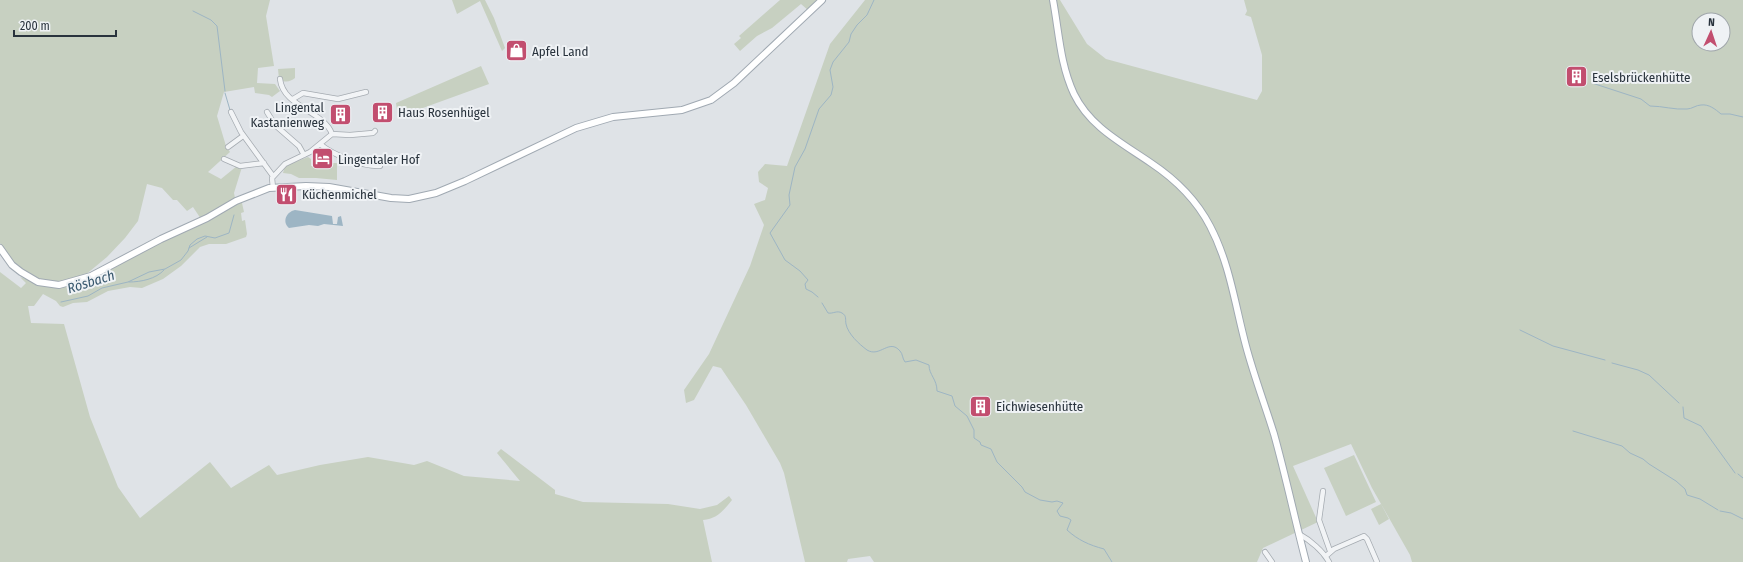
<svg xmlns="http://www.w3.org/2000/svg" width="1743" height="562" font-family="'Fira Sans Condensed',sans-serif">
  <rect width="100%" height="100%" fill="#dfe3e7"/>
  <!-- green -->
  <path fill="#c7d0c1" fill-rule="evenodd" d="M0,0H270L266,16L274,66L258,68L257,83L275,84L280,91L272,97L269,95L255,93L254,87L224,92L217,116L226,146L230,152L208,172L221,179L237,166L242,167L234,193L235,198L201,219L193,207L187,211L177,200H173L162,188L147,184L138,221L125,238L107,257L84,276L71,280L53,282L41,280L29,275L14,264L0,243Z
    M452,0H485L494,18L505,48L502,51L480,1L457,14Z
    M780,0H820L809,11L801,4L772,28L757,36L740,51L734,44L741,38L739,36Z
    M865,0H1060L1087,44L1106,59L1257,100L1262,91V55L1251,17L1245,15L1247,11L1244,0H1743V562H1412L1410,555L1372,488L1351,444L1293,466L1318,522L1263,548L1257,562H874L870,556L848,559L847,562H805L784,473L780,463L746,405L721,368L713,366L694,400L686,403L684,390L709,354L750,266L764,225L754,204L765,200L768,188L759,182L758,172L765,164L787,166L830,44ZM1699,20H1723V44H1699Z
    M481,66L489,84L398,117L396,103Z
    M295,68V78C290,82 285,83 279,79L278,69Z
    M308,157L311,159V166H322V165H330L332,163H337V180L316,178H299L291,174L283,173L285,166Z
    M238,202L242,203L244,212L241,213L242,221L245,220L247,234L246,237L226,244H209L200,247L181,266L163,279L142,288L130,287L108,291L87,302L73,303L63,307L60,306L56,301L43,294L34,306H28L31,323L64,324L90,417L118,487L140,518L210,462L231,488L269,465L277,475L320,465L368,457L414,465L427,461L464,476L520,481L497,453L501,449L555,490V494L583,502L668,504L700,509L717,505L729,496L732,500C724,510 717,519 703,520L712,562H0V272L21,288L26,283L20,277L47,286L58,288L87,281L161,241Z
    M1354,455L1376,502L1346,516L1324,468Z
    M1381,504L1389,519L1379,525L1371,509Z"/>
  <!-- water -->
  <path fill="#9db5c4" d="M295,210L332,216L333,224H337L338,217L341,216L343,226L324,224L318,226L309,225L289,228C282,222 286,212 295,210Z"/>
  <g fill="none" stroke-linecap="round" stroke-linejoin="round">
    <!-- stream -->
    <path stroke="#9db5c4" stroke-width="1" d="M193,11L211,20L217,26L225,91
      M1592,83L1641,99L1650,106C1663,106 1674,110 1687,109C1692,109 1696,105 1701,105C1709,104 1715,109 1721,114H1730L1743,117
      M225,93L230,110
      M189,248L207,237
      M129,282C141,282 156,279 164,270
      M818,297L812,292L806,289L805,284L808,280L800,271L785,260L770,233L790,205L789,195L795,167L805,149L819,109L831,95L833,87L830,70L833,62L849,42L851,34L857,25L867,15L874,0
      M61,302L88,296L102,288L128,282L149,272L165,269L181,260L188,251L190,245L197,239L205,236L215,238L229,233L234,215
      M822,303L828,313C833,314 837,310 842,313C847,316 845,319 846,324C848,334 859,344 867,350C880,358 889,338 900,351C903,354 902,358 905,362L916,360L929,365C929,375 937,379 937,391L952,396L955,406L967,416L974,430V438L980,442L981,445L991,449L997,462L1022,487L1025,492L1040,500L1052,502L1057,501L1063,503L1057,511L1060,516L1068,518L1071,520L1067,530C1078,540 1089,545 1104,549L1112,562
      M1520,330L1553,346L1605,360
      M1612,363L1638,370L1649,375L1679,403
      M1683,407L1684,418L1701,426L1735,473
      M1573,431L1622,446L1630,453L1643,459L1649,464L1676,481L1685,489L1687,495L1700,499L1718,510
      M1738,474L1743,478
      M1720,511L1731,513L1743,519"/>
    <defs>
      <path id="minor" d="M280,79C283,107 324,111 332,134
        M293,99L303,93L338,99L366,92
        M231,112L241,132L273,176
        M267,112L275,125L299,146L304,155
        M332,134L350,135L373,133L375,131
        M320,144C333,155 363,167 380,166
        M228,147L243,136
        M224,159L240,166L264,163
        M273,188L272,178L285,164L310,152L332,134
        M1323,491L1319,520L1330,551
        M1299,534C1310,540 1323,551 1329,562
        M1265,552L1272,562
        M1326,556L1334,549L1364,536L1367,539L1377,562"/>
      <path id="major" d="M1053,0C1059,32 1060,64 1074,94C1090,127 1122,143 1151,163C1175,179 1197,201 1210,226C1230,264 1235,305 1246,346C1254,376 1265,405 1274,434C1286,477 1295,520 1306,562
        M0,248L12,265L21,272L38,282L59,285L91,276L161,239L207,218L236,201L269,188L306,186L329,187L391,198L409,199L436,193L465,181L576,128L613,117L682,110L711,100L734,83L822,0"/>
    </defs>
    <!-- minor casing -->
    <use href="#minor" stroke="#a5abb1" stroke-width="6"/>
    <!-- major casing -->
    <use href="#major" stroke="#a0a9b2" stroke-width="8"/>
    <!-- minor -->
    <use href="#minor" stroke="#f2f4f6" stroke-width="4.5"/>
    <!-- major -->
    <use href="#major" stroke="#fff" stroke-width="6"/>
  </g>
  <!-- icons -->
  <defs>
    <symbol id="shop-square" viewBox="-11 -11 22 22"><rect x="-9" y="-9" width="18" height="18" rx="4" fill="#c24e6f" stroke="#eff2f5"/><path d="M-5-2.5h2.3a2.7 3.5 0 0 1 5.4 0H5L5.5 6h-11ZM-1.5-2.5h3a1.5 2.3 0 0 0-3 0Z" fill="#fff"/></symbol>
    <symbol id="building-square" viewBox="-11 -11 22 22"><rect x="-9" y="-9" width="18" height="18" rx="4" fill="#c24e6f" stroke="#eff2f5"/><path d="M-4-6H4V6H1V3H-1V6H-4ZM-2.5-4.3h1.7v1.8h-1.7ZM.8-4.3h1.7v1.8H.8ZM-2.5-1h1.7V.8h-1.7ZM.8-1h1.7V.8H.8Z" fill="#fff"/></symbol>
    <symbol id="hotel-square" viewBox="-11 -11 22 22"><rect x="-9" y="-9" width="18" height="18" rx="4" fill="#c24e6f" stroke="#eff2f5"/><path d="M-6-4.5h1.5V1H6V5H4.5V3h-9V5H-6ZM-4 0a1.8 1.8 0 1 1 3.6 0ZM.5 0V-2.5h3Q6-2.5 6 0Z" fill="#fff"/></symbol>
    <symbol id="restaurant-square" viewBox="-11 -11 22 22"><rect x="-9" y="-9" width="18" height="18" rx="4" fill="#c24e6f" stroke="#eff2f5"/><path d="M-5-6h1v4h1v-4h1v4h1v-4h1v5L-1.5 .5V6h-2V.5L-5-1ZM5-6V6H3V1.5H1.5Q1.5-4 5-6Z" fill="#fff"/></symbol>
  </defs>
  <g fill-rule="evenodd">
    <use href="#shop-square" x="504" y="38" width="25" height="25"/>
    <use href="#building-square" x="1564" y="64" width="25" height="25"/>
    <use href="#building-square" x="370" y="100" width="25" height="25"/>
    <use href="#building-square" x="328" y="102" width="25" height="25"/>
    <use href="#hotel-square" x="310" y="146" width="25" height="25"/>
    <use href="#restaurant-square" x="274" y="182" width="25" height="25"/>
    <use href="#building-square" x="968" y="394" width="25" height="25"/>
  </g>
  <g text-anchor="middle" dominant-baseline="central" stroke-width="4" stroke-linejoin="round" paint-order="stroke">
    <!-- poi labels -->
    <g font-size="13" fill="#29333d" stroke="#eff2f5" text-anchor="start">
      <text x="532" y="51">Apfel Land</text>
      <text x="1592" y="77">Eselsbrückenhütte</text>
      <text x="324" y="107" text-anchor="end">Lingental<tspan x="324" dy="15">Kastanienweg</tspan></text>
      <text x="398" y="112">Haus Rosenhügel</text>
      <text x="338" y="159">Lingentaler Hof</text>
      <text x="302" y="194">Küchenmichel</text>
      <text x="996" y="406">Eichwiesenhütte</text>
    </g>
    <!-- water labels -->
    <g font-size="14" font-style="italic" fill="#37576d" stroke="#eff2f5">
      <text transform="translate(91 282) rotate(-17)">Rösbach</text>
    </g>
  </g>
  <!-- north arrow -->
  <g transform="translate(1711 32) rotate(3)"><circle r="19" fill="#eff2f5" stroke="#a0a6ab"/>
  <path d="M0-3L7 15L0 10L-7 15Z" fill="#c24e6f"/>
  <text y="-6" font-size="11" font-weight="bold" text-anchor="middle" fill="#29333d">N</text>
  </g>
  <!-- scale -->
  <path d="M14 30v6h102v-6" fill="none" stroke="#29333d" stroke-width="2"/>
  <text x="20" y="30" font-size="12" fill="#29333d" stroke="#eff2f5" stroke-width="3" paint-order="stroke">200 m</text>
</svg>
